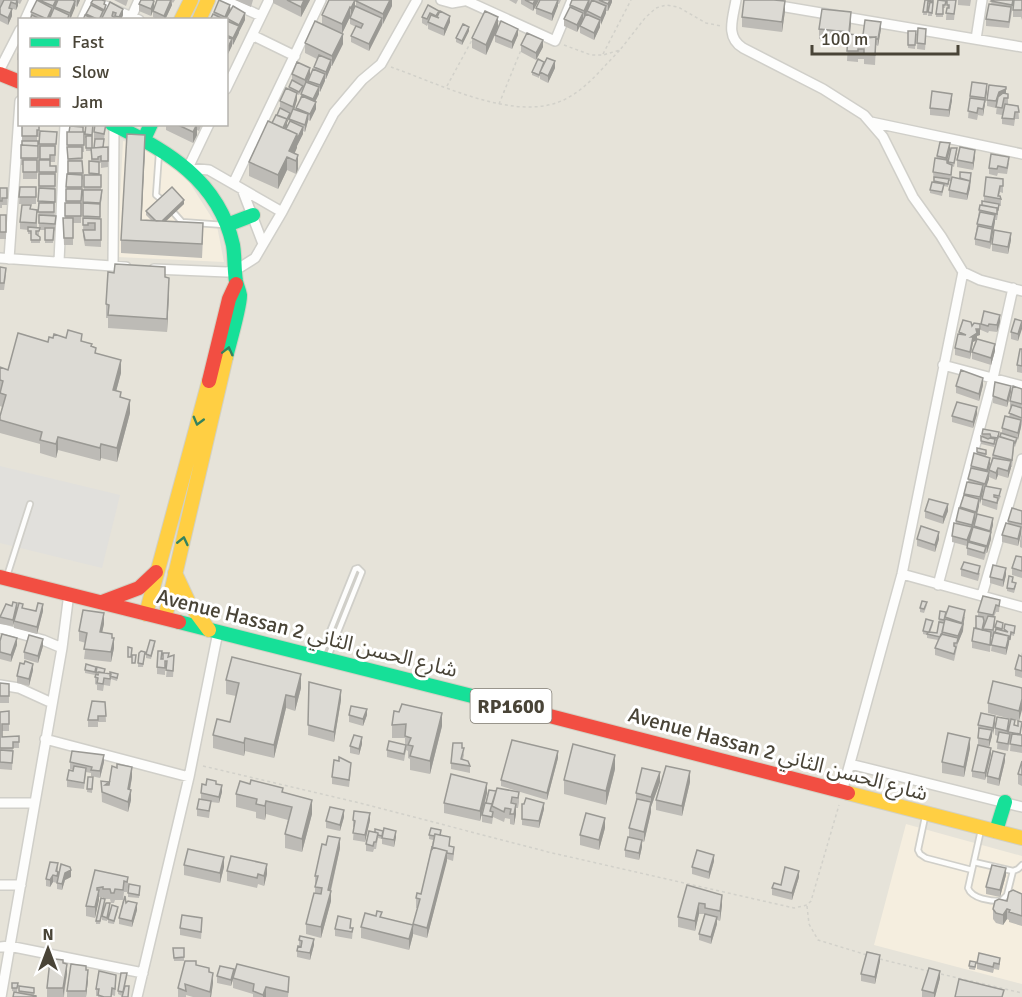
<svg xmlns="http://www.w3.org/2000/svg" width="1022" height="997" font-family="Signika,'Noto Sans Arabic',sans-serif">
  <rect width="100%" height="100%" fill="#f2f1ec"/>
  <!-- residential -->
  <path fill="#e6e3d9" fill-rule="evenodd" d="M0,0H1022V997H0ZM20,20H226V124H20Z"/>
  <!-- commercial -->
  <path fill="#f5eedf" d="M123,141L147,145L186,177L217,226L224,262L117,257Z
    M906,824L1022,856V984L874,945Z"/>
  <!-- parking -->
  <path fill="#e1e0dc" d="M0,466L120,495L102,568L0,543Z"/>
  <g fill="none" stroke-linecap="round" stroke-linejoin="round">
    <defs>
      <path id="lane" d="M159,153L156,195L162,200
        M174,213L182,222L224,225
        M7,576L30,504
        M320,656L355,569L358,568L362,572L328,657
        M925,817L918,850L920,854L926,858L972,870
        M981,830L968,888C972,899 991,901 1001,901L1007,895L1013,871
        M974,862L1013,871L1018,869L1022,865"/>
      <path id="street" d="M91,0L139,20
        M225,0L261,16
        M441,0L452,3L469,0
        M736,0C733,18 725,37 743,48L823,89L864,115L883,137L913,197L941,236L963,272L980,280L1022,291
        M467,1L555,41L572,0
        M774,5L1022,47
        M25,20L34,0
        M82,20L91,0
        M130,20L139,0
        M252,35L295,56
        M976,39L982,0
        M0,69L20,30
        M226,89L269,0
        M871,122L1022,154
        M209,124L188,168L209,170L282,212
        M233,184L321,0
        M242,189L263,244
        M0,258L126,267
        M9,259L20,101
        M59,262L65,124
        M113,266L114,126
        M154,269L227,272L236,270L255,258L282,212L334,113L362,80L381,64L417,0
        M943,365L1022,386
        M902,574L1022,607
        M938,585L993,378L1013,288
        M982,595L1022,459
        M0,628L43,640L62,648
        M0,685L19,688L52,703
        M45,739L189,777
        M850,764L1022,807
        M842,792L902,574L963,272
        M0,803H34
        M0,885H21
        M0,947L9,946L143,973
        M1,997L62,648L69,593
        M137,997L189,777L218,632"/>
      <path id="fast" d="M112,124C167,150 219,181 233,245C235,257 234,269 236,281C237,286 239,290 240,295C241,304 229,345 226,357
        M144,139L151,124
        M227,225L253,215
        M179,622L480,698
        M996,831L1005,802"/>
      <path id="slow" d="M181,20L191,0
        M199,20L208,0
        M175,573L189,603L209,630
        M146,614L209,381
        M165,618L226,357
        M848,793L1022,838"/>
      <path id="jam" d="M0,74L20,82
        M209,381L229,299L236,284
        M0,577L179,622
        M102,602L139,588L156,572
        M480,698L848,793"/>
    </defs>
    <!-- lane casing -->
    <use href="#lane" stroke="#d0cfc9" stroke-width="8"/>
    <!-- street casing -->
    <use href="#street" stroke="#d0cfc9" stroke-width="12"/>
    <!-- fast casing -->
    <use href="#fast" stroke="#d2d0c3" stroke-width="16"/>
    <!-- slow casing -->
    <use href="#slow" stroke="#d2d0c3" stroke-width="16"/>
    <!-- jam casing -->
    <use href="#jam" stroke="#d2d0c3" stroke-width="16"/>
    <!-- path -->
    <path stroke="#d2d1ca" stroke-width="1.5" stroke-dasharray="3 3" stroke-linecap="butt" d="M564,45L591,55H603L620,50L645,18L656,8L666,5L678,7L706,23L721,26
      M603,54L631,0
      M391,67C437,83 508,119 556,103C583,94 601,69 620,50
      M447,86L472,40
      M499,104L521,50
      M203,766L364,804L548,852L794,908L807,905L811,901L839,805
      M807,906L809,924L818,940L867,955
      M880,959L928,971
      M941,974L1022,993"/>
    <!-- lane -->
    <use href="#lane" stroke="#fdfdfc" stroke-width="4.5"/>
    <!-- street -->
    <use href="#street" stroke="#fdfdfc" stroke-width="9"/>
    <!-- fast -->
    <use href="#fast" stroke="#16e098" stroke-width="14"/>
    <!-- slow -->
    <use href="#slow" stroke="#ffcf43" stroke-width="14"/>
    <!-- jam -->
    <use href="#jam" stroke="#f24e42" stroke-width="14"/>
  </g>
  <!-- wall -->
  <path fill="#bdbbb6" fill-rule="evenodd" d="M0,0H22L20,4L18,3L16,10L11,8L12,16L8,25L0,21Z
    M37,0H80L77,7L75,6L70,20H30L31,12Z
    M114,0H128L126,6Z
    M157,0H175L173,3L172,2V5L165,20H158L153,17V11L151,16L139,11V4L154,8Z
    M235,0H253L251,7Z
    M273,0H310L301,17L273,3Z
    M329,0L355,7L356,6V1L392,0V6L369,51L351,42V36L356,27L350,24V17L342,33L343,44L332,66H331L326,79H325L320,92L319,91V94L315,102L316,109L310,121L308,120L305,132L303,131V134L297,145L294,153L298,169L296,174L287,170L278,189L249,176V162L272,123H287L286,129L289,123V119L292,113L280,108V101L289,90V87L292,80V74L310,75L307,82L308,83V81L314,70L317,59L305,53V43L322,24V15ZM300,84L304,86L296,110L294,109L297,100V94L299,95L303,89Z
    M509,0H518L516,4Z
    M521,0H539L533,11L521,4Z
    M540,0H561L559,4H558L552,21L536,14V8Z
    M572,0H612V2L608,11H606V13L600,24V27L594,40L580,33V26L587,14V12L584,18H583V20L577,32L564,26V19L570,7V5Z
    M925,0H933L932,16H928L929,4H928L927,15H923Z
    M943,0H956L954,20H946L947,3H946L945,8H943V17H936V14Z
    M958,0H971L970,6L958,5Z
    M992,0H1014L1009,28L986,26V19L991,4Z
    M1022,0V20L1021,17H1013V10Z
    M91,3L105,4L106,9L123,15L121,20H83L86,15Z
    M428,5L450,22L444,36L428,29V24L427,26L422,23V17Z
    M785,11L782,32L742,27V17Z
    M214,12H230L245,20L239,31L233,45L232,44L226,58V20H210L214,14Z
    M851,23L850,34L863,35L881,29L878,46L876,45L875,65L864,64V59H858V62L847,61L848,42L819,39V29Z
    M498,26L518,35L512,49L495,42V35L486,55L472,48V38Z
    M918,28L926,36L925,50L917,49Z
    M469,31L462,45L456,42V38Z
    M908,31H916L915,49L908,48Z
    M521,45L543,47L536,60L521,52Z
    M20,48V61L17,60V54Z
    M555,68L548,83L540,79V74L539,78L532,75V72Z
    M1006,87V94H1008V104L1018,106L1019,119H1015L1014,126L1002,124V115L996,114L997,105L996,108L987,106V100Z
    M987,91L983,116L978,115L977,120L968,118L970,96Z
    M952,100L949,117L930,115V108Z
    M22,124H39V137H37V141H38L37,179H23V165H21V145H22Z
    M69,124H84L83,130L84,132V152H82L83,179L82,180L81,223H73V245H64L63,218H65L67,174H68L67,132H69Z
    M93,124L92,148H94L95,139H94V132L106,124L103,147H108V167L101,168V163H99V175H101V190L102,197L100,209V219H101V247L85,246L83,236L84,175H89V161H91V151H86V138H85V134Z
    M166,124H202L199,131L197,130V135L193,143L166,130Z
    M57,132L55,162H50V166H56L55,196L54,210L56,222L55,231L54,230L53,243H45V230H39V235H37L40,237V243H31V234H28V230L20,229V222L30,209L37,217V228H39L38,201L39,144Z
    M145,148L141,220L152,221L146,215V211L184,204L165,221L203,237L202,258L121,253V240Z
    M950,150L947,161V163L948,164V162L957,152L954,167L952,166L951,179L960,178L971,173L970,188L967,200L949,197V190L951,181H949L948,187L944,186L942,196L930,193V190L934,183L933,172L937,156Z
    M975,156L973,170L957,167V160Z
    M1009,163L1007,174L998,173L997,176L989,174V168Z
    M1003,179V193L1000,192L999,196L1001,199V206H999L997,220H995L990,249L975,245V239L979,210L984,202V196Z
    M20,187H36V204H19Z
    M0,188H7V205H2V208H0Z
    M0,215H6V239H0Z
    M1011,240L1008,254L992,251V244Z
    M0,267L6,275L4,290H0Z
    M165,278L169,291L167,332L108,328V318H106V304Z
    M1022,321L1018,341L1011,339V332Z
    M1000,322L997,332L989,331L988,333L981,330V324Z
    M980,324V335L977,336V339L995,351L991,365L972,359V352L977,340L973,342L970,359L955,355V348L959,332L972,326Z
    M53,338L82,341L92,346L96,353L121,373L116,391L130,413L117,462L101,458L100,461L58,450L56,458L40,453V444L0,433V420L2,407L0,406V367L8,370Z
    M1022,349V373L1017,372V365Z
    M983,385L979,401L956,393V386Z
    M1022,389V424L1017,441L1015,447L1014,446L1012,467H1011L1008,478L998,475L996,480L989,477V470L996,441H995L994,447L981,444V436H982L983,429L1000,437L1002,433V428L1009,417L1011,408L1010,407V401Z
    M1011,392L1007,407L993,403V396Z
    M977,414L973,428L952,422V416Z
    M977,448L986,450V457L990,464L988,472L989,479L986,486L1001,496L998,502L997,510L982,505V499L984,491L983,490L972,532L974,526L993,525L991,532V539L987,553H986L984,560L967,555V546L952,542V536L967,482H968L971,466L977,454Z
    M925,511H948L943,524L925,518Z
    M1022,511V531L1018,546L1002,542V535L1008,524V521Z
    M1022,532V548L1020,547V541Z
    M917,539H939L935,552L917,546Z
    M1022,557V578L1012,575V568Z
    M961,569L980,573L978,581L961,576Z
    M1006,575L1003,587L990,583V577Z
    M1012,582L1016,586L1014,593L1007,591V588Z
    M1000,600L999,612H996L994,617L995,624L994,632L995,633V627L1003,626L1002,630L1004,631L1005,624L1015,629L1014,636L1011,635L1006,655L991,651L993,637H991L990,652L972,648V641L978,616V612Z
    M927,605L924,613L920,612V608Z
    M12,606L17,609L13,626L0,624V617Z
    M23,608L36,611H43L37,634L14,628V621Z
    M946,615L944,624V626L945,617H965L963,626V631L958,643L954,661L935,655V648L938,640L927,638V635L923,634V631L933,624L930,633H937L939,619Z
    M104,624L102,632L112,638L114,648L111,662L84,659L86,643L79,641V631Z
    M0,641L17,645L11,662L0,659Z
    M155,645L151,659L146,658V654Z
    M43,646L38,663L24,659V652Z
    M1022,652V678L1015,676V669L1021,657Z
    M145,655L143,667H138V663Z
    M168,657L174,662L173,677H166L167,668L165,667V675L157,674V667L162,659Z
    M97,667L105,673L118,677L117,681L111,679L110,686L104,685L103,691L97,690V685L95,684V677Z
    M33,670L29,686L17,683V676Z
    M85,670H96L95,675L85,673Z
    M226,680L301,688L295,711L286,708L274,758L245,751L244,756L213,748V735L230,722L236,696L226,694Z
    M309,682L341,700L334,742L308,735Z
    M0,683L9,684V703H0Z
    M1022,688L1019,721L988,713V703Z
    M105,702L106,722H98V727H88V720Z
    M9,711V731H2V737L19,736V748H13L12,770L0,769V712Z
    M394,711L442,726L430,774L410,770V759L408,758V751L406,750L404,761L387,757V750L405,745V738H392V725Z
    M349,715H367L363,726L349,722Z
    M995,723L989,747L978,745V725Z
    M1015,725L1022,735V753L1010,751L1011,739H1010L1008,751L997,749L998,736L995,735V728Z
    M362,744L359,755L350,753V746Z
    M462,748L464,755L463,759L470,766V773L451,769V763Z
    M970,748L964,777L942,773V762Z
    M991,754L985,780L972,777V771Z
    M558,758L547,800L501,786V780Z
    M1005,761L999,786L987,783V776Z
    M1022,761V786L1018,784V774Z
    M70,762H104L100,778L91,776V773L86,772L84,789L67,787V780L74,770L70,769Z
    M615,769L606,805L564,794V780Z
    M351,770L349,787L332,784V777Z
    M88,777H93L92,793L87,792Z
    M132,777L130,790L131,800L128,812L102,802L101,781L109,782V785Z
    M660,782L651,807V812L644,842L642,841V847L639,860L625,857V850L629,837V828L636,803V793Z
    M690,782L682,816L656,810V800Z
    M216,784L222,792L219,803L211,802L209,818L197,816V809L201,799V793L206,785Z
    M496,791L519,792V802L518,808H516V814L514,825L510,824V819L505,818L504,822L493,817L492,824L482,822V815Z
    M283,793L312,814L302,852L285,848V834L288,820L266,814L265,820L256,818V812L236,807V794Z
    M487,793L480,821L444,813V803Z
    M522,804L544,809L539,828L522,825Z
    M344,817L340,831L326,828V821Z
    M353,820H370L365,842L353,840L354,827H353Z
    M605,828L599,850L580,845V835Z
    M369,831L396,837L394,847L382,844V838V839L378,838L376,849H374L373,852L366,851V844Z
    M429,835H441L450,844V846L454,854L453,861L447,859L427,938L413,934V924L418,908H416V898L421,894L433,840L429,839Z
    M340,848L331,891V901L321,938L306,934V924L315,893V876Z
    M714,861L709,879L692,874V867Z
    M58,863V880L71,877L65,880L62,890L57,889V883L53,882L50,887L46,886V879Z
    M184,865L224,867L220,883L184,875Z
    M95,870L128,877V887L127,892H124L123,900L126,903L137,910L132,927L119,924V918L123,900H115L114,903H111L110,899H105L100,924H96V921L103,897H99L95,918L86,916V906Z
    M227,871L267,874L264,886L258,884L257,888L227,881Z
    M1006,875L1000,897L986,894V887Z
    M799,877L792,900L772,895V888Z
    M687,885L722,905L720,921L717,920V924L711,944L699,940V934L705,914H699L695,931L678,927V917Z
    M140,889L139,898L128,897V893Z
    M1022,894V926L1009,922V920L1007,919L1003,925L996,923L993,919V909Z
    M110,906L107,921L102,920V916Z
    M118,910L114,924L108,923V919Z
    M376,916L382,918L413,935L409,950L361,938V927Z
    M202,925L201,939L180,935V928Z
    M351,925V928H353L352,939L335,936V929Z
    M299,940L314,945L310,960L297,957V951L299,947Z
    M173,948L184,957V961H174Z
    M1000,958V964L999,970L994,969L993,973L977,969V963Z
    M880,961L875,984L861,981V974Z
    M970,961L976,965L975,970L969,969Z
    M63,963L67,974L64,997H47V988L53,965Z
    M196,965L213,983L211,997H193L186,995V997H178V988Z
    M86,970L88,980L86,997H67V991Z
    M127,976L122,996L118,994V991Z
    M217,976H234L231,986L217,983Z
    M233,978L289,987L288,997H253V994L233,988Z
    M940,978L935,997H922V990Z
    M116,982L115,996L112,995L111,997H98V996H96V989Z
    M12,983H18L17,992L12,991Z
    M19,986L34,988V996L19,993Z"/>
  <!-- shaded-wall -->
  <path fill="#9a9994" d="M18,0V6L16,10V4Z
    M56,0H59L53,13V6Z
    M77,0H80L77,7Z
    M171,0L172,5L165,20H164V16Z
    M304,0H310L301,17V7Z
    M355,0V11L351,18V8Z
    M389,0H392V6L383,24V14Z
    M535,0H539L533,11V4Z
    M558,0V6L552,21V14Z
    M589,0L590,6L584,18V11Z
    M610,0H612V2L608,11V4Z
    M75,1V8L70,20V13Z
    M154,1V8L151,16V9Z
    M785,1V11L782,32V22Z
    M230,5V12L226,20H225V17Z
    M606,6V13L601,25V18Z
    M350,7V17L342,34V24Z
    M52,8V14L50,20H47Z
    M12,9V16L8,25V18Z
    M123,9V15L121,20H119V17Z
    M851,12V23L849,43V32Z
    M245,13V20L239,32V25Z
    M583,13V20L577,32V25Z
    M450,16V22L444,36V29Z
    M498,17V27L486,55V45Z
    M382,18V25L369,51V44Z
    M600,20V27L594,40V33Z
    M881,22V29L878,46V39Z
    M239,26V33L233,45V38Z
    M469,27V31L462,45V41Z
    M518,29V35L512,49V42Z
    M343,34V44L332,66V56Z
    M232,39V46L226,58V51Z
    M543,40V47L536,60V53Z
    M331,60V67L326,79V72Z
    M555,61V68L548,83V76Z
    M310,68V75L305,86V80Z
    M325,74V81L320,92V85Z
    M987,84V91L983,116V109Z
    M319,87V94L313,106V99Z
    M1006,89V96L999,98L996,108V101L999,92Z
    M297,93V100L293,114V107Z
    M952,94V100L949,117V110Z
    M316,102V109L310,121V114Z
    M290,113V117L287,123V126L282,138V132Z
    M308,114V121L305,132V125Z
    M197,124V135L193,143V132Z
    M303,127V134L297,146V139Z
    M297,134V148L292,159L289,151Z
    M145,135V148L141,233V220Z
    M950,143V150L946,165V158Z
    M975,150V156L973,170V163Z
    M298,155V169L296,174V161Z
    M287,157V170L278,189V175Z
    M971,173L970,188L967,200V194Z
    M184,200V204L159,228V224Z
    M995,215V222L990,249L992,227Z
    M1011,233V240L1008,254V247Z
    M169,278V291L167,332V319Z
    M1000,315V322L997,332V325Z
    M1022,322V329L1018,341V334Z
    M976,329H980V335L977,336V340L973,342L970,359L971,337Z
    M995,344V351L991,365V358Z
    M121,360V373L113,403V390Z
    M983,378V385L979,401V394Z
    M1011,386V392L1007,407V401Z
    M130,400V413L117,462V448Z
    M977,407V414L973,428V422Z
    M1021,420V427L1018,440V433Z
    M58,437V450L56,458V444Z
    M101,444V458L100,461V448Z
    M990,458V464L987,477V470Z
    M1011,461V468L1008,478V471Z
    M998,468V475L996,480V473Z
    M989,472V479L985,491V484Z
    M983,485V492L980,504V497Z
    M979,499V506L976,519V512Z
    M948,504V511L943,524V517Z
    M975,513V520L967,547V540Z
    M993,518V525L990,537L991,532V539L987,553V546L990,537V531Z
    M1021,527V534L1018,546V539Z
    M939,532V539L935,552V545Z
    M1006,568V575L1003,587V580Z
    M17,603V609L13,626V620Z
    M43,604V611L37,634V627Z
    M965,610L963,631L958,643V636L962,627Z
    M104,613V624L100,642V632Z
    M1009,636V643L1006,655V648Z
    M17,638V645L11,662V655Z
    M114,638V648L111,662V652Z
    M43,639V646L38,663V656Z
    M33,664V670L29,686V679Z
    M301,674V688L295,711V697Z
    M341,690V700L334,742V732Z
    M286,695V708L274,758V745Z
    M1022,699V710L1019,721V711Z
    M367,709V715L363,726V719Z
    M442,713V726L430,774V761Z
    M995,716V723L993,735V728Z
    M992,730V736L989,747V740Z
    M362,737V744L359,755V749Z
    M245,738V751L244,756V743Z
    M970,738V748L964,777V767Z
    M991,748V754L985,780V773Z
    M558,751V758L547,800V793Z
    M1005,754V761L999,786V779Z
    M104,755V762L100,778V771Z
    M615,755V769L606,805V791Z
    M132,767V777L128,800V789Z
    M690,771V782L682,816V806Z
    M660,772V782L651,807V797Z
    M487,783V793L480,821V811Z
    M222,785V792L219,803V797Z
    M131,790V800L128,812V802Z
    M312,800V814L302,852V839Z
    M266,801V814L265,820V806Z
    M651,802V812L644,842V832Z
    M544,803V809L539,828V821Z
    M516,804V814L514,825V814Z
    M344,810V817L340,831V825Z
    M370,813V820L365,842V835Z
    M605,818V828L599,850V840Z
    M396,831V837L394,847V840Z
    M340,838V848L330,893L331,891V901L321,938V927Z
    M642,840V847L639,860V853Z
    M447,851V861L427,938V928Z
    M714,855V861L709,879V872Z
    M224,857V867L220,883V873Z
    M267,864V874L264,886V876Z
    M1006,868V875L1000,897V890Z
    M71,870V877L65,880L62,890V884L65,873Z
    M799,871V877L792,900V893Z
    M53,875V882L50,887V880Z
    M99,890V900L95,918V907Z
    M722,895V905L720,921V911Z
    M137,903V910L132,927V921Z
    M699,903V914L695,931V921Z
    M1007,909V919L1003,925V915Z
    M717,917V924L711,944V937Z
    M413,925V935L409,950V939Z
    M314,939V945L310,960V953Z
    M880,955V961L875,984V977Z
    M67,964V974L63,997V988Z
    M234,969V976L231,986V980Z
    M88,970V980L86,997V991Z
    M940,971V978L935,997H934V993Z
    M213,973V983L211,997H210Z
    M266,987V997H263V995Z"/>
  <!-- building -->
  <path fill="#dcdad4" stroke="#9a9994" stroke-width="1.5" d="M4,0H17L16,4L11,2L9,8L12,9L8,18L0,14V8Z
    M37,0L52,8L47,19L31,12Z
    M39,0H56L53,6Z
    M58,0H73L75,1L70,13L55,7Z
    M93,0H102L105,1L104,4L106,5L104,10L91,3Z
    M141,0H152L154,1L151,9L139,4Z
    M157,0H171L164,16L153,11Z
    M219,0L230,5L225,17L214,12Z
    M287,0H304L301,7Z
    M329,0H355L351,8L350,7L342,24L322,15Z
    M357,0H390L383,14L356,1Z
    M525,0H535L533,4Z
    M540,0H558L552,14L536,8Z
    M572,0H589L584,11L570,5Z
    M592,0L606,6L601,18L587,11Z
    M599,0H610L608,4Z
    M744,0H774L785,1L782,22L742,17Z
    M925,0H933V2L928,1L927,12H923Z
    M938,0L946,1L945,5H943V14H936Z
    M947,0H956L954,14L946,13L947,8H949V5H947Z
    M992,0H1013L1012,5L991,1Z
    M1014,0H1022V10H1013Z
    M110,2L123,9L119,17L115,16L116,13L113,12L112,16L118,20H101Z
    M930,2L933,3L932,13L928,12Z
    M989,4L1011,7L1009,22L986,19Z
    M91,5L103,11L99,20L86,14Z
    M428,5L439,11L436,16L430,13L427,19L422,17Z
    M233,6L245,13L239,25L226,18Z
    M355,6L382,18L369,44L351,36L356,26L361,28L363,24L350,18Z
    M570,7L583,13L577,25L564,19Z
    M54,8L69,15L67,20H49Z
    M822,9L851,12L849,32L819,29Z
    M440,11L450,16L444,29L428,22L431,15L439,18L437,17Z
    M485,11L498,17L486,45L472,38Z
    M213,14L225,20H210Z
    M586,14L600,20L594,33L580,26Z
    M32,15L42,20H30Z
    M85,15L95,20H83Z
    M865,20L881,22L878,39H876V37H867V36L863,35Z
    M227,21L239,26L233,38L226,35V23Z
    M315,21L343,34L332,56L305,43Z
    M501,21L518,29L512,42L495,35Z
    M463,24L469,27L462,41L456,38Z
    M918,28L926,29L925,44L917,43Z
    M908,31H916L915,45H908Z
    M527,33L543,40L536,53L521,45Z
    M848,34L867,36V38L876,37L875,55L864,54V49H858V51H847Z
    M226,37L232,39L226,51Z
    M319,55L331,60L326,72L314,67Z
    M547,58L555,61L548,76L540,72Z
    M538,59L544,62L539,75L532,72Z
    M297,62L310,68L305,80L292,74Z
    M313,69L325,74L320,85L308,81Z
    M292,80L303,86L299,92L289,87Z
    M306,82L319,87L313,99L301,94Z
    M972,82L987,84L985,98L970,96Z
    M989,85L1006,87V89L999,92L996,101L987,100Z
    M286,88L297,93L293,107L280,101Z
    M932,91L952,94L949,110L930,108Z
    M1003,93L1008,94V98H1004L1002,108L996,107L998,97Z
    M302,96L316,102L310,114L296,108Z
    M970,98L985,100L983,109L978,108L977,113L968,111Z
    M1005,104L1018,106L1019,112H1015L1014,119L1002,118Z
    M280,108L290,113L286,121L287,119L277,115Z
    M293,109L308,114L305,125L289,119Z
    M276,115L287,119L283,128L272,123Z
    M268,121L297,134L289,151L298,155L296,161L287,157L278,175L249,162Z
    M290,121L303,127L297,139V134L286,129Z
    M22,124H39V130H37V136H22Z
    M86,124H93L92,135L85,134Z
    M95,124H106L104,134L94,132Z
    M176,124H197L193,132Z
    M70,126L83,127V132H69Z
    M40,131L57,132L56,144H39Z
    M67,132H84V145H67Z
    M127,134L145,135L141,220L203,223L202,244L121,240Z
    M86,136H92V148H86Z
    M95,139H104L103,147L94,148Z
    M22,141H38V147V146L22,145Z
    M940,142L950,143L946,158L937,156Z
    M21,145L38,146V158H21Z
    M40,146H55V155H50V159H40Z
    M67,147H82V158L68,159Z
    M108,147V161H101V156L98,157V159H92L91,148Z
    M960,147L975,150L973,163L957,160Z
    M951,148H957L954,163L948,162Z
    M991,154L1009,157L1007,168L998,166L997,169L989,168Z
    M935,158L947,160V163L952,165L951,175L933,172Z
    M23,160H37V172H23Z
    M39,160H50V166H56V172H39Z
    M68,161H82L83,173H68Z
    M89,161L99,162V174L89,173Z
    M960,172L971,173L970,181L960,178Z
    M39,174H55V186H39Z
    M67,174L82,175V187H66Z
    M84,175H101V187H84Z
    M934,177L949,179L948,184L934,181Z
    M952,177L970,181L967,194L949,190Z
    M986,177L1003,179V186H1000L998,196H1000L1001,199L984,196Z
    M932,182L944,184L942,192L930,190Z
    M20,187H36V197H19Z
    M172,187L184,200L162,221H156L146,211Z
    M0,188H7V198H2V201H0Z
    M39,188L55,189V202L38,201Z
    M66,189H82L81,201H66Z
    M83,190H102L100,203L83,202Z
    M982,201L999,204L998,210H997V208L982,205Z
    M39,203H54V212H38Z
    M65,203H81V216H65Z
    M83,203L100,204V217L83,216Z
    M22,205H31L30,209L37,210L36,223L20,222Z
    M980,205L997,208V214L979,210Z
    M980,212L995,215L992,227L977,224Z
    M0,215H6V232H0Z
    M39,215L56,216L55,224L39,223Z
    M63,218H73V238H64Z
    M83,218L101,219V240H85L83,230H95V223H88V225H83Z
    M978,226L992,229L990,242L975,239Z
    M28,227L40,228L39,231H36V234L40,237V240H31V231H28Z
    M45,228H54L53,240H45Z
    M994,230L1011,233L1008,247L992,244Z
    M115,264L165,267V277L169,278L167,319L108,315L109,305L106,304L108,272L114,273Z
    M0,267L6,268L4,283H0Z
    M984,311L1000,315L997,325L989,324L988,326L981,324Z
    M1015,319L1022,321L1018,334L1011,332Z
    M963,320L971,322L972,326L974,323L980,324V329H976L977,333L971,337H973L970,352L955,348L958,334L966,335L959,332Z
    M68,330L82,334L81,341L92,344L91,346L96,348L95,353L121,360L113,390L121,392L120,397L130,400L117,448L101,444L100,448L58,437L56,444L40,440L42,432L0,420V416L6,395L0,393L3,381L0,380V367L8,370L18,333L48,342L49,337L53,338L54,334L66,338Z
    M977,339L995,344L991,358L972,352Z
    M1020,349H1022V366L1017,365Z
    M961,370L983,378L979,394L956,386Z
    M995,382L1011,386L1007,401L993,396Z
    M1013,386L1022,389V404L1010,401Z
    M957,402L977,407L973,422L952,416Z
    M1012,405L1022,408V418L1009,413Z
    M1005,416L1021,420L1018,433L1002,428Z
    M983,429L999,432L998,438L991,437L990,434H982Z
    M1001,433L1017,438L1015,443H1014V441L1000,437Z
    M981,436L988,439L990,438L995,439L994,444L981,441Z
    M998,436L1014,441L1012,460L993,455Z
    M977,448L986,450V454L977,452Z
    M974,453L990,458L987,470L971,466Z
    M993,458L1011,461L1008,471L998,468L996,473L989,470Z
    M971,468L989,472L985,484L968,479Z
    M967,482L983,485L980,497L964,494Z
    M985,486L1001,489L999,496L994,495V497L998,498L997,503L982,499Z
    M964,495L979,499L976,512L960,507Z
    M929,499L948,504L943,517L925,511Z
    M959,508L975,513L972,525L956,521Z
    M1012,508L1022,511V524L1008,521Z
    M977,514L993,518L990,531L974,526Z
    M954,523L972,527L967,540L952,536Z
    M1006,523L1021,527L1018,539L1002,535Z
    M921,526L939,532L935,545L917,539Z
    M973,527L991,532L987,546L969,541Z
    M968,542L986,547L984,553L967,548Z
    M1016,556L1022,557V571L1012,568Z
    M964,562L980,566L978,574L961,569Z
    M993,565L1006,568L1003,580L990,577Z
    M1009,576L1013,577L1012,582L1016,583L1014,589L1007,588Z
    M983,596L1000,600L999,606L996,605L993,615L978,612Z
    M922,601L927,602L924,609L920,608Z
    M13,602L17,603L13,620L0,617L6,604L12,606Z
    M19,603L23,604L22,608L36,611L38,603L43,604L37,627L14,621Z
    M949,606L965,610L962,623L945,617Z
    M83,610L104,613L100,632L112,634V638H114L111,652L84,649L87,633L79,631Z
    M940,611L946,612L944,620L939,619Z
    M976,616L983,617L984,621L982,630L976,628Z
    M988,616L995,617L993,630L983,629Z
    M926,619L933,621L929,632L937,633L939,622L944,623L942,634L940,637L927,634L928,632L923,631Z
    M945,619L963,624L958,636L942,632Z
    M997,621L1003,623L1002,629L995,627Z
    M1005,624L1015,626L1014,633L1011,632L1010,639L1008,638L1009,636L995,633L996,629L1008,632L1004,629Z
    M974,628L991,632L990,645L972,641Z
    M994,632L1009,636L1006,648L991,645Z
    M2,634L17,638L11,655L0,652V641Z
    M941,634L958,638L957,643H954V646L956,647L954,654L935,648Z
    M29,635L43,639L38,656L24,652Z
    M150,640L155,641L151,656L146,654Z
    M128,647L132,648L131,657H128Z
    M141,651L145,652L143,664L138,663L139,653Z
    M158,651H162L161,659H163V653H169L168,657L174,655L173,671L166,670L167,661H165V668L157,667Z
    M132,655H136L135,663H132Z
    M1019,655L1022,657V671L1015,669Z
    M232,657L301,674L295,697L286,695L274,745L245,738L244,743L213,735L217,719L230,722L239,683L226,680Z
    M25,661L33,664L29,679L17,676L20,663L24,664Z
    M86,664L96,667L95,672L85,670Z
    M97,667L105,669L104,673L96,672Z
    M99,672L111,674L110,679L104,678L103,684L97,683L98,678L95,677L96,674L98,675Z
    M110,672L118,674L117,678L110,676Z
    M993,681L1022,688V699L1019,711L988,703Z
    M309,682L341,690L334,732L308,725Z
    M0,683L9,684V696H0Z
    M92,701L105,702L106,716H98V720H88Z
    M402,704L442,713L430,761L410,756L413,746L408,745L411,738L405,736L406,724L392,725L394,711L399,712Z
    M351,706L367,709L363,719L349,715Z
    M9,711V724H2V737L19,736V742H13V748H0V712Z
    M981,713L995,716L993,728L978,725Z
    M997,717L1009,719L1007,731L995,728Z
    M1011,719L1015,720L1014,725L1018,726V721L1022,722L1020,734L1008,732Z
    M979,728L992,730L989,740L978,738Z
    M999,732L1010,734L1008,744L997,742Z
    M948,733L970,738L964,767L942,762Z
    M1012,734L1022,735V746L1010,744Z
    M354,735L362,737L359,749L350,746Z
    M512,740L558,751L547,793L501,780Z
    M389,741L406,745L404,754L387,750Z
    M453,743H462V748H464L461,759L468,761L470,766L451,763Z
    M573,744L615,755L606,791L564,780Z
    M978,745L991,748L985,773L972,771Z
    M0,750L13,751L12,763L0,762Z
    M72,751L104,755L100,771L91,770L92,767L70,762Z
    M993,751L1005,754L999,779L987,776Z
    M339,757L351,763L349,780L332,777L334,760L339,761Z
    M1022,761V775L1018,774Z
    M117,764L132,767L128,789L131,790L128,802L102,792L101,781L109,782L105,785H109L112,766L117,768Z
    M74,766L86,768L84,783L67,780L69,770L73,771Z
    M666,766L690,771L682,806L656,800Z
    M642,768L660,772L651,797L636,793Z
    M451,774L487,783L480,811L444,803Z
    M88,777H93L92,789H87Z
    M207,779L216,781V784L222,785L219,797L201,793L202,784L206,785Z
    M251,780L283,788L282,792L312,800L302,839L285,834L292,807L266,801L265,806L256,804L257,799L236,794L240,781L250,784Z
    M497,788L519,792L518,798L512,797L511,803L516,804L514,814H510L511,809L505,808L504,812L492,806Z
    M489,790L496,791L492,804L486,803Z
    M526,798L544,803L539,821L522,819V804H524Z
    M199,799L211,801L209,811L197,809Z
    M637,799L651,802L644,832L629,828Z
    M485,803L492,804L490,811L493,812L492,817L482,815Z
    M330,807L344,810L340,825L326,821Z
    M354,811L370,813L365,835L353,833L355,821L353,820Z
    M586,813L605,818L599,840L580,835Z
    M384,828L396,831L394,840L382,838Z
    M431,828L441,830L440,835L435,834L434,836L429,835Z
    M375,829L383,831L382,836L378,835V833L375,832Z
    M369,831L378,833L376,842H374L373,846L366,844Z
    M435,834L450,837L449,846L454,847L453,854L447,853V851L432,847V850Z
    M328,836L340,838L328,890L331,891L321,927L306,924L314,893L321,894L322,888L315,887L318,876H315L322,844L326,845Z
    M628,837L642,840L639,853L625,850Z
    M432,847L447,851L427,928L413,924L420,899L416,898L417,893L421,894Z
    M188,849L224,857L220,873L184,865Z
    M697,850L714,855L709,872L692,867Z
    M231,856L267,864L264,876L258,874L257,878L227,871Z
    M50,862L58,863L56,871L58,872L57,876L53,875L50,880L46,879Z
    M61,864L70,867L71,870L65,873L62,884L57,883Z
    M992,865L1006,868L1000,890L986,887Z
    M785,867L799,871L792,893L772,888L774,883L781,885Z
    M95,870L128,877L127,882L124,881L123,890L115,889L114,893H111L110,889H103V887L97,888V890H99L95,907L86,906Z
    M129,884L140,886L139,895L128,893Z
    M687,885L722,895L720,911L705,908V904L699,903L695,921L678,917Z
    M1013,890L1022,894V916L1009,912L1010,910L1007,909L1003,915L996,913L993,909L995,901L999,899L1007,901L1009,892Z
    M125,896L126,903L128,901L137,903L132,921L119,918Z
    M101,898L105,899L100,921H96Z
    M106,903H110L107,918L102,916Z
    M112,905L118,907L114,921L108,919Z
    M377,911L382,912L380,917L413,925L409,939L361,927L365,913L376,916Z
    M705,914L717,917L711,937L699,934Z
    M182,915L202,918L201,932L180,928Z
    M338,916L351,919L350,928H353L352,932L335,929Z
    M300,936L314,939L310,953L297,951L298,946L301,947L302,941L299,940Z
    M173,948H184V957L174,958Z
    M867,952L880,955L875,977L861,974Z
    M979,953L1000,958L999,964L994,963L993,967L977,963Z
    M55,959L63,960V963L67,964L63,988H47L50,960H53V965Z
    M185,961H196V965L209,968V972L213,973L210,992L185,984L186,991L178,988Z
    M970,961L976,962L975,967L969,966Z
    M71,964L86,966V970H88L86,991H67Z
    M237,964L289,977L288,992L266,987L263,995L253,991L254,984L233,978Z
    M220,966L234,969L231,980L217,976Z
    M929,968L940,971L934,993L922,990Z
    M99,971L116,975L115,989L112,988L111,997H104L98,995L99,989H96Z
    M121,973H127L123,992L118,991Z
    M959,979L1004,990L1002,997H955Z
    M12,983H18L17,988H12Z
    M19,986L34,988V993L19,991Z
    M125,986H129L128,997H122Z
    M14,992L36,996V997H13Z"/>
  <!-- one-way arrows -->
  <defs><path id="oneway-chevron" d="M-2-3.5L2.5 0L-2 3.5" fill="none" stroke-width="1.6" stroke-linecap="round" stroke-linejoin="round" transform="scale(1.5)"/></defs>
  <g stroke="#35825e">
    <use href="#oneway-chevron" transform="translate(228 351) rotate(-76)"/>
    <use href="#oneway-chevron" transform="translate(198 421) rotate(105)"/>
    <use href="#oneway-chevron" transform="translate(183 541) rotate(-77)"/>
  </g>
  <g text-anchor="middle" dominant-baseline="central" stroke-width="6" stroke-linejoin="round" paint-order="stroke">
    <!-- shield labels -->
    <rect fill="#fff" stroke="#807c73" stroke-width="1.5" x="470.5" y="689" width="81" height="34" rx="4.5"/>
    <g font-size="20" font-weight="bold" fill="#494437">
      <text x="511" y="706">RP1600</text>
    </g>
    <!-- street labels -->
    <g font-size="21" fill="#494437" stroke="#fff">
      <text transform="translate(307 633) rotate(14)">Avenue Hassan 2 شارع الحسن الثاني</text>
      <text transform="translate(778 754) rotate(15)">Avenue Hassan 2 شارع الحسن الثاني</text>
    </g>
  </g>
  <!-- legend -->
  <rect x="18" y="18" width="210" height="108" fill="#ffffff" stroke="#b6b4af" stroke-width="1.5"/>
  <rect x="30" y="38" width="30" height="9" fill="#16e098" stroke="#b6b4af" stroke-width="1.5"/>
  <text x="72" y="48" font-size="18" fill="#494437">Fast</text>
  <rect x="30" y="68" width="30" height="9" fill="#ffcf43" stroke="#b6b4af" stroke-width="1.5"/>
  <text x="72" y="78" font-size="18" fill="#494437">Slow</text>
  <rect x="30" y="98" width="30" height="9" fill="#f24e42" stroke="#b6b4af" stroke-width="1.5"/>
  <text x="72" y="108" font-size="18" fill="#494437">Jam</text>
  <!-- north arrow -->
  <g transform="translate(48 949)" stroke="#ffffff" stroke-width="4.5" paint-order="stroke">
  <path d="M0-4.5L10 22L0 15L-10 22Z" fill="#494437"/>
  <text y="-9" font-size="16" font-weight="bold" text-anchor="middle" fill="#494437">N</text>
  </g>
  <!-- scale -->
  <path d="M812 45v9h146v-9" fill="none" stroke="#494437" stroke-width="3"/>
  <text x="821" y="45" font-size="18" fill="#494437" stroke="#ffffff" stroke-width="4.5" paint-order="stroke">100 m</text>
</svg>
